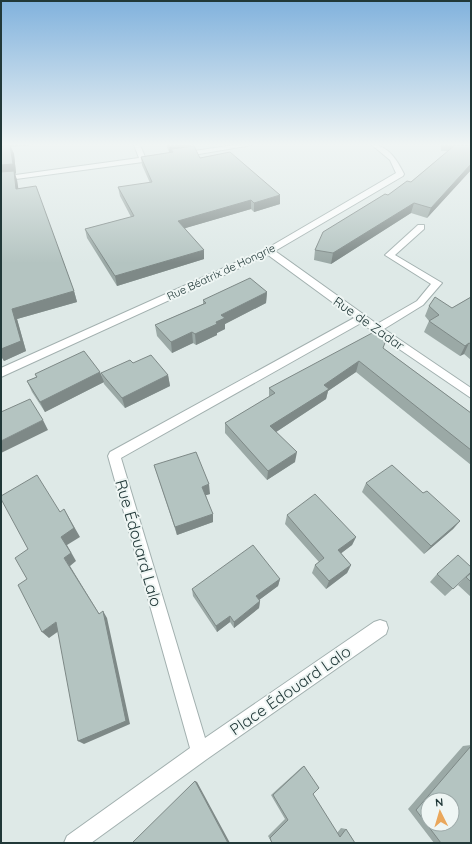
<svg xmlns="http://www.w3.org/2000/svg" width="472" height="844" font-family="Quicksand,sans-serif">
  <rect width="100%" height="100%" fill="#dee9e7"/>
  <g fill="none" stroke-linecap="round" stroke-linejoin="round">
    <defs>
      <path id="minor" d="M134,145H140L145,157L156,156L159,158L143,162L1,181V177L139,158Z
        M234,145H252L181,157L178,155L181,153Z
        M372,145C388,145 397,160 404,174L403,176L275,251L377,324L417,301L431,284L385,255L418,225H424V229L395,255L442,283L423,305L384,329L471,388V398L361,323L121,458L205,738L374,622L380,620L386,622L388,628L386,634L207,759L91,843H64L67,836L190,748L108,456L110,452L354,318L268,255L1,377V368L266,249L396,173L390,160Z"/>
    </defs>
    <!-- minor casing -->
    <use href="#minor" stroke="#a2b0af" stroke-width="2"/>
    <!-- minor -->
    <use href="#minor" fill="#fff" fill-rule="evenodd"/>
  </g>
  <!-- wall -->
  <path fill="#9ba9a6" d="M6,145H29V146L11,147L14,154L16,173L15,174L17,180L18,189L74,291L77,302L17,319L26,351L4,361L1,356V146Z
    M166,145H191V147L200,158L280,204L254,212L251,209L185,228L204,259L117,286L87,238L85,229L131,217L120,196L118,187L150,183L142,165L141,157L172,152H169Z
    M441,145H471V170L427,218L411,213L331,264L314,260L315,250L388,195L411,182L448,151H441Z
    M267,292L266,303L225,324V329L217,333V335L196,345L193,343L172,353L157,336L155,325L203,304V300Z
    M471,297V360L464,354L460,356L424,332L429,321L425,316L429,306L452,308Z
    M383,348L471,413V465L356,372L328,391L326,399L276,432L295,462L267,480L225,433V423L269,397V388Z
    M133,363L168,375L170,386L125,408L104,384L101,373Z
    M100,372L104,382L45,412L32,392L27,381L36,377L35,374Z
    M154,465L210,494L206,495L213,522L177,535L157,474Z
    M366,483L423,493L460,521L453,529L424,554L362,492Z
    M287,515L356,537L352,545L341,553L351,565L347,573L326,589L312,573L315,565L319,562L285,524Z
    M471,572L445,596L430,582L437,574Z
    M471,572V597L458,585Z
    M280,579L278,586L259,600L260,601L259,608L234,628L230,622L217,632L193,596L192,589Z
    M471,745V843H434L408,809L463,746Z
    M304,766L313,794L337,833L341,828L346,829L355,843H272L268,836L285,819L271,795L302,767Z"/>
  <!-- shaded-wall -->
  <path fill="#7e8987" d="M10,145L14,154L16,173L15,174L17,180L20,199L1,175V165Z
    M182,145H191L192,149H171L172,152H169V147Z
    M471,164V170L427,218L431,208Z
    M280,195V204L254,212V203Z
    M251,200V209L179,230L178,221Z
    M414,203L411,213L331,264L333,253Z
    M204,250V259L117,286L115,276Z
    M74,291L77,302L17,319L26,351L4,361L1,356V349L12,309Z
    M267,292L266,303L225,324V329L217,333V335L196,345L195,334L216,322L221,315Z
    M192,332L193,343L172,353L171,342Z
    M469,343L464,354L460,356L465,346Z
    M359,361L356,372L328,391L326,399L270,436V426L324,385Z
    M100,372L104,382L45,412L40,402Z
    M168,375L170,386L125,408L122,398Z
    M43,420L48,430L1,453V441Z
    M297,452L295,462L267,480L268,471Z
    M209,484L210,494L203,496L202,487Z
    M64,509L80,537L67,545L76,561L70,566L103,620L99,614L64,558L61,537Z
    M213,514V522L177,535L175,527Z
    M460,521L453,529L424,554L431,546Z
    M356,537L352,545L335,558L338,550Z
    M351,565L347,573L326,589L329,581Z
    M280,579L278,586L255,603L256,596Z
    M260,601L259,608L234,628V622Z
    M103,611L107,618L130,724L84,744L78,741Z
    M230,616V622L217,632L216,626Z
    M56,622L63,628L49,638L42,632Z
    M195,781L197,782L230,843H228Z"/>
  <!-- building -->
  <path fill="#b4c4c1" stroke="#7e8987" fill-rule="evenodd" d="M10,145L13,164L1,165V146Z
    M168,145H182L169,147Z
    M455,145H471V164L431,208L414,203L333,253L315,250L323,232L385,194L388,195L407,181L411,182Z
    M194,146L200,158L230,152L280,195L254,203L251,200L178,221L204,250L115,276L85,229L134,216L118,187L152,182L141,157L173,152L171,149Z
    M14,171L16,189L36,186L74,291L12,309L21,341L1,349V172Z
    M250,278L267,292L221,315L225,318L216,322L217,324L195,334L192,332L171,342L155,325L206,303L203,300Z
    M435,297L452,308L471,297V344L469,343L465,346L429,321L439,315L429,306Z
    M374,332L386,340L383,348L471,413V450L359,361L324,385L329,389L270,426L297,452L268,471L225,423L275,393L269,388Z
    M84,351L100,372L40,402L27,381L37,377L35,374Z
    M151,355L168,375L122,398L101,373L130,360L133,363Z
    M30,399L43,420L1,441V412Z
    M196,452L209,484L202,487L213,514L175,527L154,465Z
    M392,465L423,493L427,491L460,521L431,546L366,483Z
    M37,475L60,512L64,509L74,528L61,537L71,553L64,558L99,614L103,611L126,721L78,741L56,622L42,632L18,585L27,579L15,558L28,549L1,499V496Z
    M315,494L356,537L338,550L351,565L329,581L315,565L324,558L287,515Z
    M253,545L280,579L256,596L260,601L234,622L230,616L216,626L192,589Z
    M458,555L471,567V572L453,589L437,574Z
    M471,573V582L466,577Z
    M471,746V843H441L416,810ZM428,800H452V824H428Z
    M304,766L319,788L313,794L340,837L346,829L355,843H272L270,838L288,820L273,795Z
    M195,781L228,843H132Z"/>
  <!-- sky -->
  <linearGradient id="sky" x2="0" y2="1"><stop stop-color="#81b2dd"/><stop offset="0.55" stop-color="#f0f5f4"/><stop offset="1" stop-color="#f0f5f4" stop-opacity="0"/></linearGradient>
  <rect width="472" height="263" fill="url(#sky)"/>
  <g text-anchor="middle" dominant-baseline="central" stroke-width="4" stroke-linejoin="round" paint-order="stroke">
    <!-- far-street labels -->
    <g font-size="11" fill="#213838" stroke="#eff6f4">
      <text transform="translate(221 272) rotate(-25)">Rue Béatrix de Hongrie</text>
    </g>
    <!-- street labels -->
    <g font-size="13" fill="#213838" stroke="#eff6f4">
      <text transform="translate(369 323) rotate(35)">Rue de Zadar</text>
    </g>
    <!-- near-street labels -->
    <g font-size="16" fill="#213838" stroke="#eff6f4">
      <text transform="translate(139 543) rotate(74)">Rue Édouard Lalo</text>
      <text transform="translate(290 690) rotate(-35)">Place Édouard Lalo</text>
    </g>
  </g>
  <!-- border -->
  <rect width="472" height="844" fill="none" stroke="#213838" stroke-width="4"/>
  <!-- north arrow -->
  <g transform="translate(440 812) rotate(355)"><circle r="19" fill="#eff6f4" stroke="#9daaa9"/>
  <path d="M0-3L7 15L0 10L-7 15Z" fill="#eaa75b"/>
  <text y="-6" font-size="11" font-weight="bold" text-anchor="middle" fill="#213838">N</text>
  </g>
</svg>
